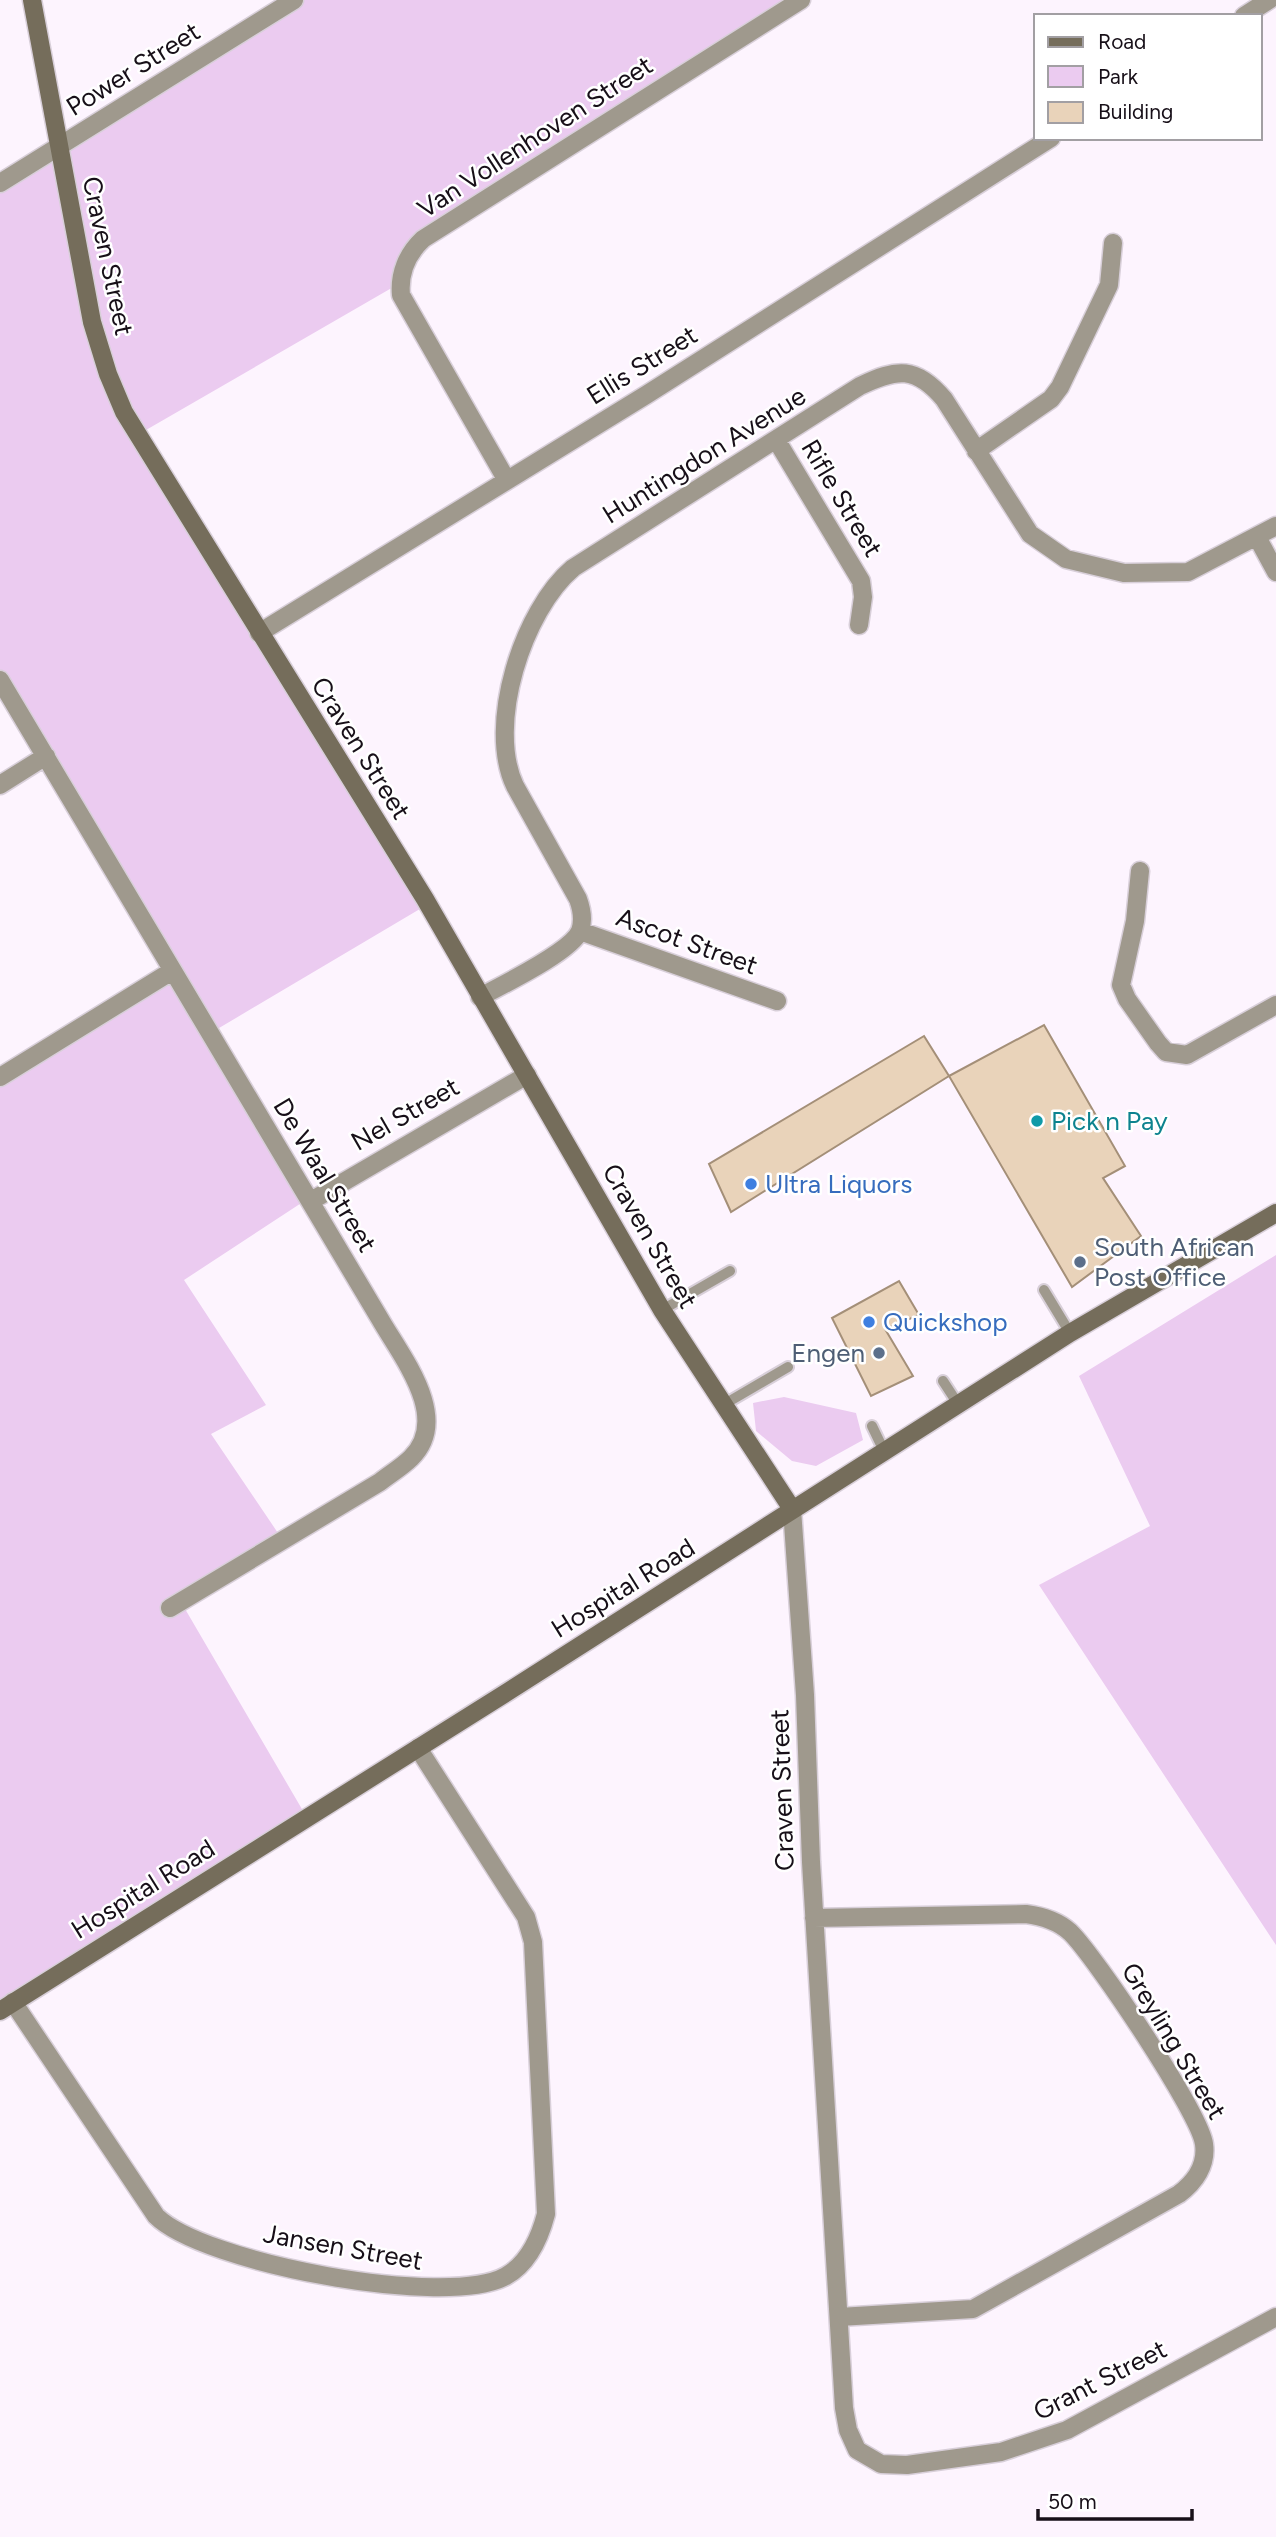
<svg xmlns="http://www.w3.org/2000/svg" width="1276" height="2537" font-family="Figtree,sans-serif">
  <rect width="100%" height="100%" fill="#fdf4fe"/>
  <!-- green -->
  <path fill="#ebcbf0" d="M291,0H788L415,240L402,282L146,430L430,903L214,1031L312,1196L184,1280L266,1405L211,1434L280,1536L181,1602L306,1816L0,2009V1071L174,964L0,673V181Z
    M1276,1255V1945L1039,1585L1150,1526L1079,1376Z
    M784,1397L856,1413L863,1440L816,1466L792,1461L756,1431L753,1403Z"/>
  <!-- building -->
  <path fill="#e9d3ba" stroke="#a48f78" stroke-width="2" d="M1044,1025L1125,1166L1103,1178L1141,1236L1072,1287L949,1076Z
    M924,1036L949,1076L731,1212L709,1164Z
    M899,1281L919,1315L885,1329L913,1376L871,1396L832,1318Z"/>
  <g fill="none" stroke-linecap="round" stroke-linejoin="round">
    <defs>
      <path id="service" d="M1044,1290L1070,1333
        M662,1310L730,1271
        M943,1381L958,1404
        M723,1405L788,1367
        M872,1426L884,1451"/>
      <path id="minor" d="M1244,16L1269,0
        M0,183L294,0
        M777,441L861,581L863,597L859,625
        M976,451L1051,399L1060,387L1109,285L1113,243
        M506,479L401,295C399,274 407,254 423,239L801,0
        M1257,537L1276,572
        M259,633L646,395L1051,138
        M0,680L380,1319C401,1356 452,1418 411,1458C402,1467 390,1474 380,1482L170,1608
        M0,785L46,756
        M1140,871L1135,921L1121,985L1127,999L1158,1043L1166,1052L1187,1055L1276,1005
        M580,931L777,1001
        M480,997C502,985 571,952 580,931C584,920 582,910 578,899L515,786C486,725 523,610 573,568L860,386C897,368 916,366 944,399L1030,534L1066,559L1124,573L1188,572L1276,526
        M0,1077L172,971
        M311,1201L527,1075
        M792,1509L805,1695L811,1862L844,2408L848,2430L857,2450L881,2464L907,2465L1001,2452L1067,2430L1276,2317
        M814,1918L1026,1914C1041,1916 1058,1921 1070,1932C1095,1956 1200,2113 1204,2144C1207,2165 1195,2182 1179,2194L973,2309L839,2317
        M13,2002L156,2216C203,2263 448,2309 506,2276C529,2263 540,2237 546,2214L533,1942L526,1917L418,1748"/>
      <path id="secondary" d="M32,0L92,322L108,374L124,412L425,899L662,1310L792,1509
        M0,2011L509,1691L1070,1333L1276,1213"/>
    </defs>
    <!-- service casing -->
    <use href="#service" stroke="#d8cfd9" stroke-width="14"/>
    <!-- minor casing -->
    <use href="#minor" stroke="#d8cfd9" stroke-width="21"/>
    <!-- secondary casing -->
    <use href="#secondary" stroke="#d8cfd9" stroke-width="21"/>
    <!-- service -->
    <use href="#service" stroke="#9f998d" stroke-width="10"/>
    <!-- minor -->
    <use href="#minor" stroke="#9f998d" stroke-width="18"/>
    <!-- secondary -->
    <use href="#secondary" stroke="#756d5b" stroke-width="18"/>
  </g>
  <!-- markers -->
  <circle fill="#0f9aa8" stroke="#fff" stroke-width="2.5" cx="1037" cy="1121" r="7"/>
  <g fill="#3f7fe0" stroke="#fff" stroke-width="2.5">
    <circle cx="751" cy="1184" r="7"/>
    <circle cx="869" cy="1322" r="7"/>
  </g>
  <g fill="#5c6f8a" stroke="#fff" stroke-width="2.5">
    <circle cx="1080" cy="1262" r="7"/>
    <circle cx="879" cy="1353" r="7"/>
  </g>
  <g text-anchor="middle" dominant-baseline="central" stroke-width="5" stroke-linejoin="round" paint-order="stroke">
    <!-- street labels -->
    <g font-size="26" fill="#170f18" stroke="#fff">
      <text transform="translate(133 69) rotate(-32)">Power Street</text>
      <text transform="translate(535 137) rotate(-33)">Van Vollenhoven Street</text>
      <text transform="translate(108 256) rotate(78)">Craven Street</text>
      <text transform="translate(642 365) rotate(-32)">Ellis Street</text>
      <text transform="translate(704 455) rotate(-32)">Huntingdon Avenue</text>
      <text transform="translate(842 498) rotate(59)">Rifle Street</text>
      <text transform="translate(361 748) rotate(58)">Craven Street</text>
      <text transform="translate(687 941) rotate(20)">Ascot Street</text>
      <text transform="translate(405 1114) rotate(-30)">Nel Street</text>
      <text transform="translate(325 1175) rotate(59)">De Waal Street</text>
      <text transform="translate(650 1236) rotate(60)">Craven Street</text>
      <text transform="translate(623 1588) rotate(-32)">Hospital Road</text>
      <text transform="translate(782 1790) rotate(-92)">Craven Street</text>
      <text transform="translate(143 1889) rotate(-32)">Hospital Road</text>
      <text transform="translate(1174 2041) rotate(59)">Greyling Street</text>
      <text transform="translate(343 2247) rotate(10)">Jansen Street</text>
      <text transform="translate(1100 2380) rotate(-27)">Grant Street</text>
    </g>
    <!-- culture labels -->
    <g font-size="26" fill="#0d838f" stroke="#fff" text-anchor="start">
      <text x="1051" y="1121">Pick n Pay</text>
    </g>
    <!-- shop labels -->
    <g font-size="26" fill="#366cbe" stroke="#fff" text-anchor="start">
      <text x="765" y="1184">Ultra Liquors</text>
      <text x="883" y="1322">Quickshop</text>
    </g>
    <!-- service labels -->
    <g font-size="26" fill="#4e5e75" stroke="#fff" text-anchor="start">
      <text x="1094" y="1247">South African<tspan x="1094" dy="30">Post Office</tspan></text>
      <text x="865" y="1353" text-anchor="end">Engen</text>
    </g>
  </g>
  <!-- legend -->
  <rect x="1034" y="14" width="228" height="126" fill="#ffffff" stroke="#a29fa3" stroke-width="2"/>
  <rect x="1048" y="37" width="35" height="10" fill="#756d5b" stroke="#a29fa3" stroke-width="2"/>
  <text x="1098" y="49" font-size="21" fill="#170f18">Road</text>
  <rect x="1048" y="66" width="35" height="21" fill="#ebcbf0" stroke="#a29fa3" stroke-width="2"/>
  <text x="1098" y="84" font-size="21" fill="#170f18">Park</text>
  <rect x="1048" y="102" width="35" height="21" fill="#e9d3ba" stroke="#a29fa3" stroke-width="2"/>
  <text x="1098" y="119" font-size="21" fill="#170f18">Building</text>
  <!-- scale -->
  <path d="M1038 2509v10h154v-10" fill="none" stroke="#170f18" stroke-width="3.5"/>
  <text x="1048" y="2509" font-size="21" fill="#170f18" stroke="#ffffff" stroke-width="5" paint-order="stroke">50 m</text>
</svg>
